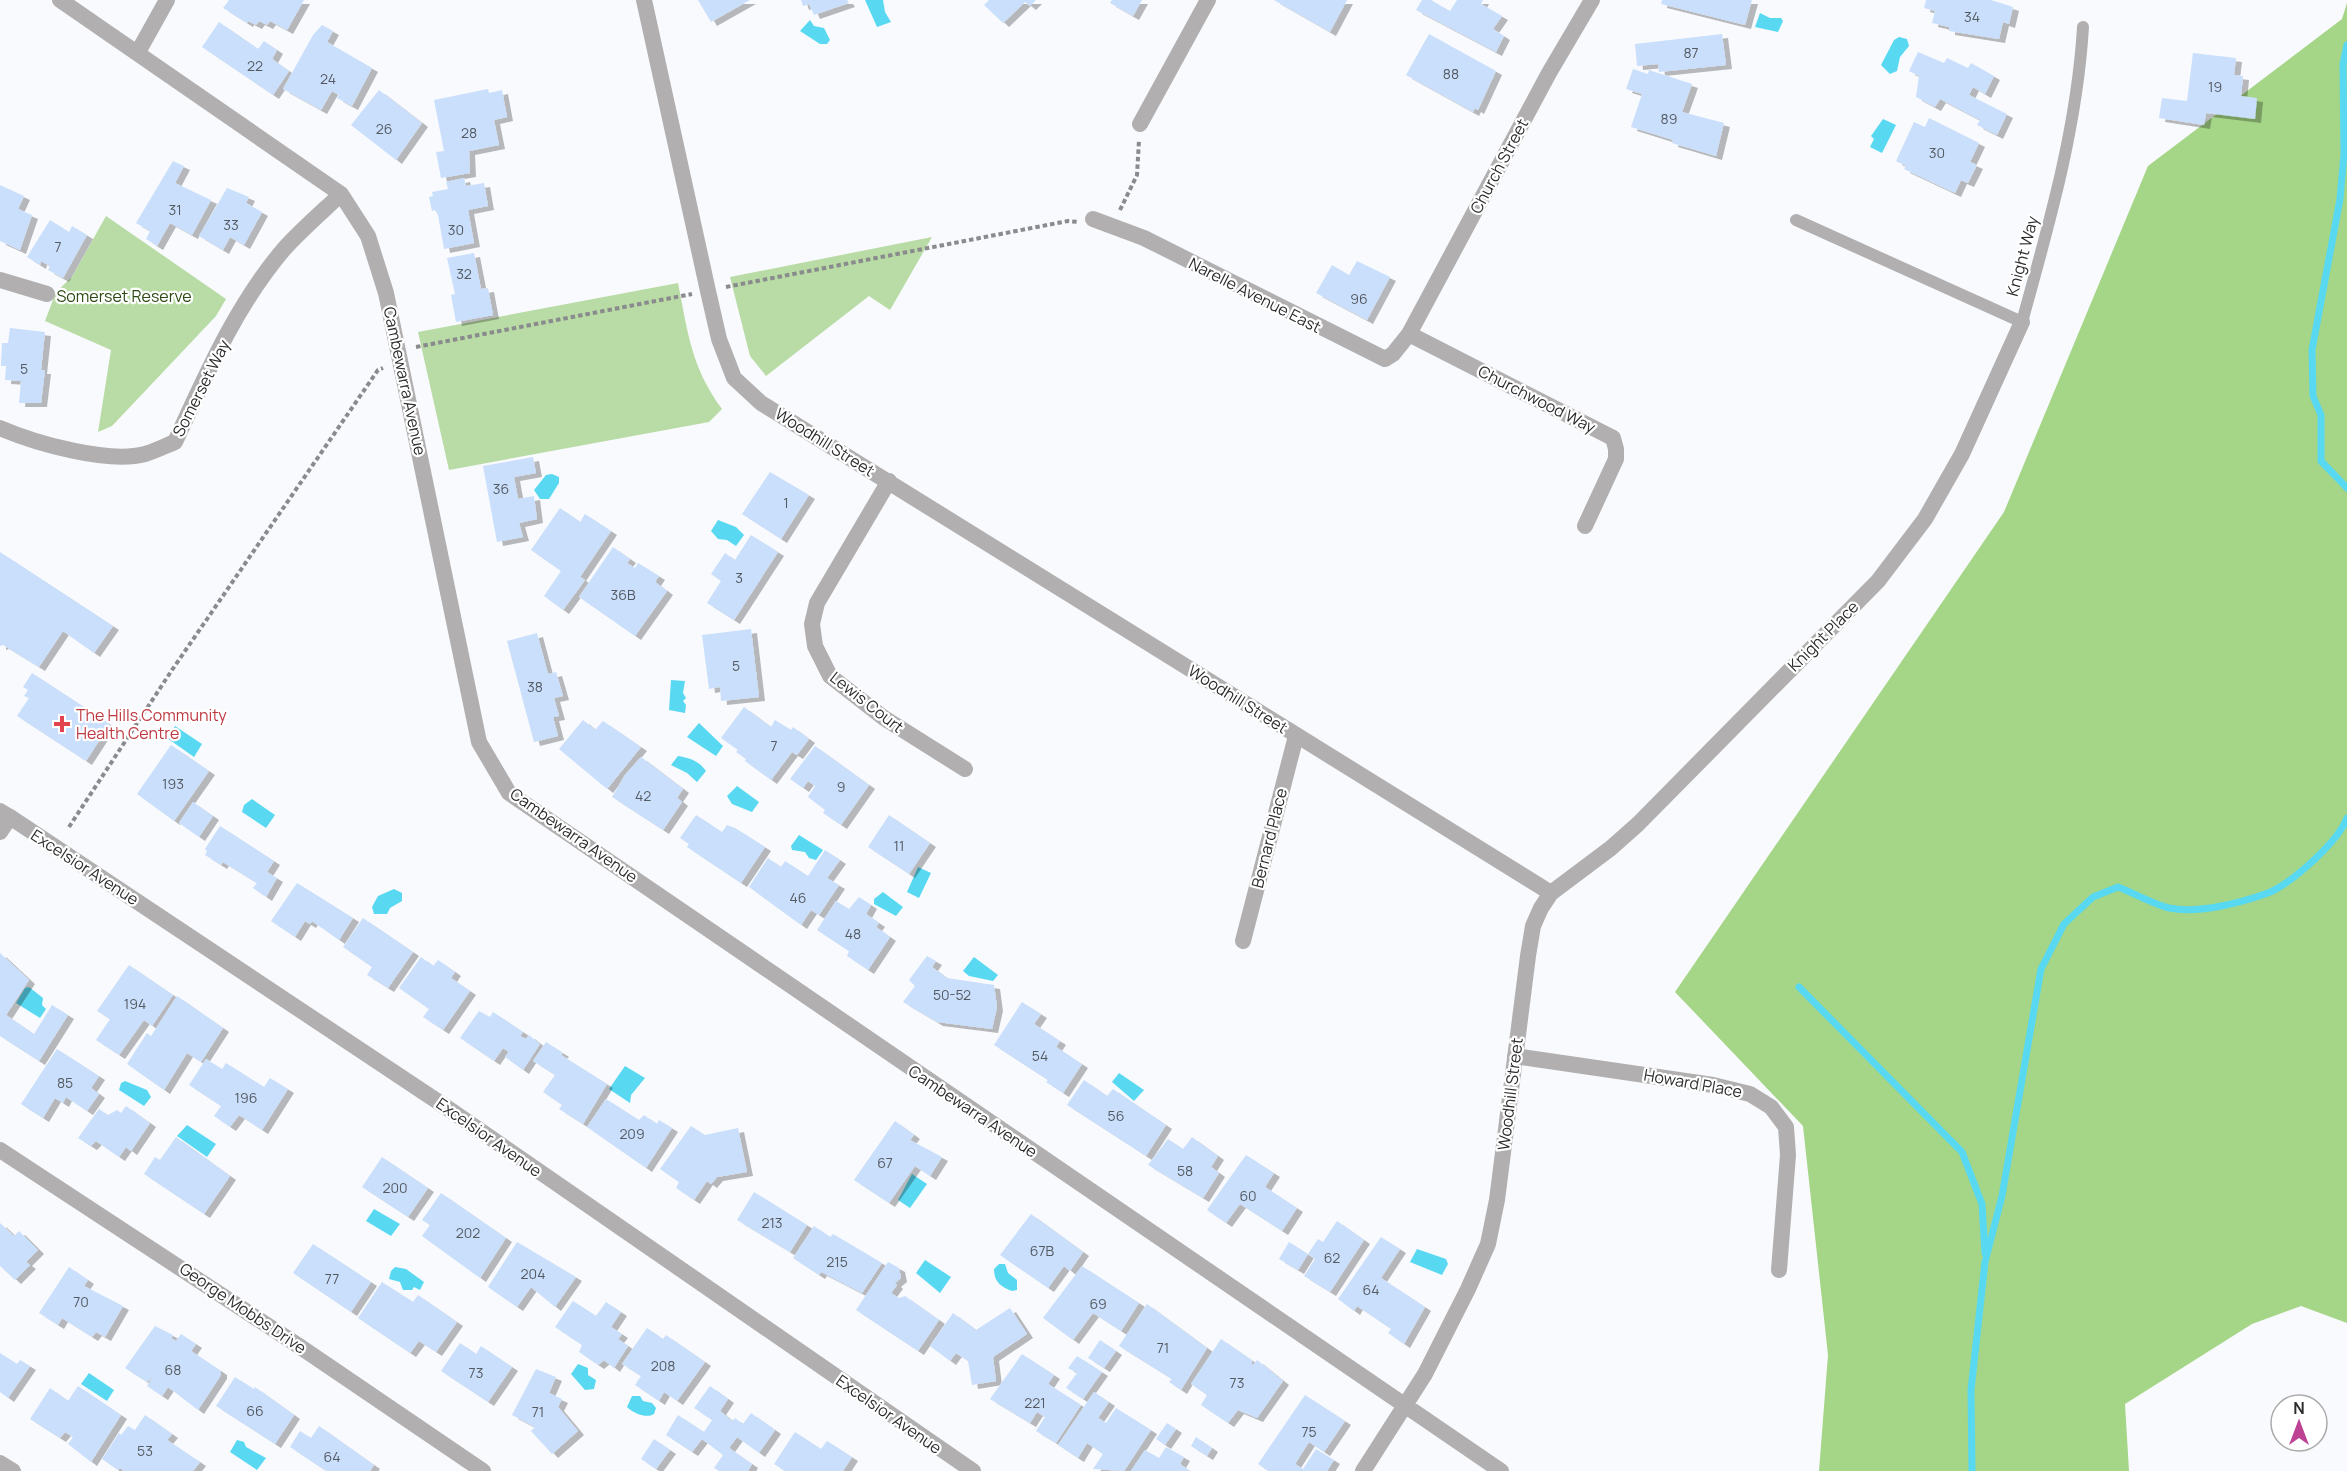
<svg xmlns="http://www.w3.org/2000/svg" width="2347" height="1471" font-family="Manrope,sans-serif">
  <defs>
    <filter id="shadow"><feDropShadow dx="6" dy="4" stdDeviation="0" flood-color="#0004"/></filter>
  </defs>
  <rect width="100%" height="100%" fill="#f8fafd"/>
  <!-- green -->
  <path fill="#b9dba5" d="M106,216L226,299L216,316L112,426L98,432L111,350L45,321L56,292L72,277Z
    M932,237L890,310L869,296L766,376L750,356L730,277Z
    M678,283C688,333 691,367 722,409L709,422L449,470L418,332Z"/>
  <!-- forest -->
  <path fill="#a5d587" d="M2347,3V1323L2301,1306L2252,1324L2125,1404L2129,1471H1819L1828,1355L1803,1126L1675,992L2004,512L2148,166L2342,19Z"/>
  <!-- water -->
  <path fill="#59d9f1" d="M865,0H883L885,12L891,22L877,27Z
    M1760,13L1770,18H1781L1783,21L1778,32L1755,27Z
    M810,20L814,26L824,28L830,40L827,44H820L800,31Z
    M1899,37L1907,39L1909,46L1900,57L1897,71L1890,74L1881,65L1894,40Z
    M1883,119L1896,125L1882,153L1870,147L1874,139L1871,136Z
    M552,474L559,477V483L549,499H540L534,490L546,475Z
    M718,520L736,527L744,535L736,546L727,540L718,539L711,531Z
    M671,680L685,681L683,693L686,698L683,701L686,705L685,713L669,710Z
    M699,723L723,746L716,756L687,737Z
    M175,726L202,744L194,757L167,738Z
    M678,756C690,758 699,761 706,771L697,782L687,773L671,765Z
    M737,786L759,802L752,812L732,804L727,796Z
    M252,799L275,815L266,828L242,812L244,805Z
    M799,835L823,850L816,860L809,858L805,852L792,850L791,846Z
    M918,867L931,873L919,898L907,892Z
    M394,889L402,893V901L390,908L387,914H374L372,907L378,896Z
    M883,892L903,907L896,916L874,904V899Z
    M974,957L998,975L993,981L969,976L963,971Z
    M29,987L43,998L42,1005L46,1009L40,1018L16,1003L25,988Z
    M625,1066L645,1078L631,1095L630,1103L609,1089Z
    M1119,1073L1144,1090L1134,1101L1112,1082Z
    M125,1081L147,1090L151,1097L144,1106L119,1090L121,1083Z
    M187,1125L216,1144L207,1157L177,1136Z
    M912,1174L927,1184L910,1208L898,1200Z
    M374,1209L400,1224L391,1236L366,1221Z
    M1417,1249L1446,1259L1448,1264L1442,1275L1410,1262Z
    M925,1260L951,1277L940,1293L916,1273Z
    M999,1264H1005L1008,1273L1017,1280V1290L1012,1291C1001,1287 994,1282 994,1269Z
    M395,1267L406,1269L424,1282L420,1290L414,1287L412,1290H403L400,1282L389,1279L391,1271Z
    M578,1364L588,1368V1375L596,1380L594,1389L585,1390L571,1374Z
    M89,1373L114,1390L107,1401L81,1384Z
    M632,1396H640L643,1401L652,1403L656,1408L654,1414C646,1419 633,1413 627,1407Z
    M237,1440L244,1442L246,1447L266,1458L257,1470L230,1452Z"/>
  <g fill="none" stroke-linecap="round" stroke-linejoin="round">
    <!-- stream -->
    <path stroke="#59d9f1" stroke-width="7" d="M2347,45L2343,64L2344,154L2340,199L2312,350L2313,396L2321,415V461L2347,488
      M1799,987L1962,1152L1982,1204L1985,1253
      M1972,1471L1971,1390L1985,1262L2002,1196L2041,969L2064,924L2093,897L2118,887C2134,893 2152,904 2169,908C2198,914 2240,903 2268,893C2292,883 2338,842 2347,818"/>
  </g>
  <!-- building -->
  <path fill="#cadffc" filter="url(#shadow)" d="M229,0H304L287,30L270,21L267,25L259,21L256,25L248,21L247,23L223,8Z
    M698,0H750L711,22Z
    M801,0H847L849,3L814,15L809,4L803,6Z
    M989,0H1036L1030,6L1025,2L1003,23L984,5Z
    M1112,0H1142L1133,16L1110,3Z
    M1274,0H1347L1330,32Z
    M1422,0H1431L1450,11L1457,0H1483L1481,4L1502,16L1493,29L1504,36L1496,52L1416,10Z
    M1662,0H1752L1745,25L1661,4Z
    M1926,0H1991L2013,7L2009,24L2003,22L1999,39L1949,31V27L1932,23L1935,11L1924,8Z
    M219,22L258,49L264,41L277,50L272,59L289,71L273,95L202,47Z
    M322,25L333,31L327,42L372,68L352,106L337,98L339,95L332,91L321,110L283,89L313,35Z
    M1429,34L1496,71L1478,110L1475,108L1473,112L1406,75Z
    M1722,34L1726,65L1659,72L1658,64L1637,66L1635,44Z
    M1918,52L1944,63L1947,58L1968,68L1971,63L1994,76L1985,94L1973,87L1969,95L2007,114L1997,135L1977,125L1980,120L1940,99L1935,107L1916,97L1919,76L1909,71Z
    M2193,53L2236,58L2234,75L2243,76L2241,96L2257,98L2255,119L2206,113L2204,125L2159,118L2162,98L2187,101Z
    M1633,69L1648,74L1649,70L1692,84L1682,112L1724,123L1716,156L1672,143L1673,140L1631,127L1642,94L1626,89Z
    M488,89L489,93L502,90L507,117L494,120L499,145L469,151L470,173L441,178L436,152L444,151L434,100Z
    M379,90L422,123L396,160L351,125Z
    M1929,118L1979,143L1970,162L1977,165L1968,183L1961,180L1955,193L1904,169L1906,166L1896,161L1914,122L1925,127Z
    M173,161L184,166L175,183L211,200L192,235L170,223L157,246L146,239L150,231L136,223Z
    M464,178L466,186L484,183L488,206L468,210L474,243L444,249L438,215L435,210L432,211L429,197L433,196L432,192L448,189L446,182Z
    M0,185L24,196L18,209L32,215L20,250L0,241Z
    M227,188L249,197L246,203L262,212L244,245L230,237L223,250L199,236Z
    M50,220L69,232L72,226L87,235L63,278L48,270L50,266L41,261L40,265L27,257Z
    M474,253L481,289L488,288L493,315L456,322L451,295L455,294L447,258Z
    M1357,261L1390,277L1367,320L1316,293L1332,265L1349,275Z
    M10,328L45,332L41,370H45L41,403H19L21,381L5,380L6,366H1L2,343H8Z
    M533,457L536,473L514,477L518,499L534,496L537,519L519,523L523,537L497,542L483,466Z
    M770,472L809,495L781,539L742,514Z
    M560,508L580,522L585,514L611,531L580,577L585,580L563,610L544,596L561,571L531,550Z
    M751,535L778,552L734,620L707,603L721,581L711,574L725,553L735,560Z
    M613,547L630,559L627,563L635,568L638,563L659,576L655,582L667,591L635,636L579,597Z
    M0,552L113,626L94,653L63,631L39,667L3,645L0,646Z
    M751,629L759,697L721,701L720,687L709,689L702,635Z
    M537,633L548,674L556,672L563,696L554,698L559,716L553,717L558,736L534,742L507,641Z
    M32,673L110,724L86,761L17,716L29,698L24,696L28,690L23,687Z
    M744,707L771,727L775,720L791,730L793,727L809,739L797,755L792,752L771,780L745,761L746,759L736,752L738,750L721,738Z
    M583,720L595,730L603,721L641,747L607,789L559,749Z
    M171,745L209,771L174,821L137,794Z
    M815,746L869,785L841,825L823,813L825,810L808,797L815,786L808,781L803,788L790,779Z
    M641,757L683,789L677,798L682,802L663,830L612,797L625,775Z
    M193,802L213,816L199,837L179,823Z
    M696,815L722,832L727,825L735,828L765,847L741,883L687,847L689,844L680,838Z
    M889,815L930,843L909,874L868,847Z
    M220,826L274,861L267,872L277,878L266,897L253,888L257,883L223,862L221,865L205,855L207,851L205,849Z
    M825,850L840,860L827,878L839,885L819,915L811,910L801,925L749,887L768,858L781,867L785,861L808,876Z
    M297,883L353,918L339,940L312,921L310,924L305,921L295,937L271,921Z
    M859,897L871,905L866,914L879,923L876,927L890,937L868,970L847,956L849,951L817,930L836,901L849,909Z
    M363,918L413,952L388,988L367,975L372,967L343,947Z
    M0,953L29,980L6,1015L34,1034L52,1005L68,1015L39,1061L0,1036Z
    M927,956L936,961L932,967L947,978L994,985L997,1007L992,1029L937,1022L903,1002L915,986L909,980Z
    M421,957L433,966L438,960L455,972L451,978L470,991L443,1030L423,1017L429,1009L399,988Z
    M129,965L173,995L152,1026L144,1020L119,1055L96,1040L110,1019L97,1011Z
    M177,996L223,1028L201,1062L187,1053L164,1090L127,1064L147,1033L151,1036Z
    M1022,1002L1041,1014L1034,1024L1060,1041L1056,1047L1082,1064L1063,1093L1046,1082L1048,1080L994,1045Z
    M479,1011L490,1017L493,1012L523,1032L520,1036L526,1039L529,1035L540,1044L523,1070L505,1057L509,1052L503,1048L494,1061L460,1038Z
    M546,1042L563,1053L561,1055L607,1084L583,1124L559,1109L562,1105L543,1092L555,1075L533,1061Z
    M57,1049L99,1076L91,1088L99,1094L87,1111L66,1097L63,1103L55,1098L43,1118L21,1104Z
    M206,1059L222,1069L226,1063L264,1087L270,1078L288,1089L262,1130L239,1115L230,1127L214,1116L221,1106L189,1085Z
    M1084,1080L1107,1096L1113,1089L1166,1125L1146,1156L1067,1105Z
    M606,1099L639,1120L644,1115L657,1124L659,1120L672,1128L646,1168L587,1127Z
    M126,1106L150,1123L131,1151L126,1147L119,1157L96,1141L91,1146L78,1138L99,1109L108,1115L117,1110L121,1113Z
    M895,1121L914,1135L910,1140L942,1157L930,1176L915,1166L889,1203L854,1180Z
    M691,1126L705,1135L738,1128L747,1172L717,1177L711,1184L707,1181L694,1200L676,1188L679,1182L660,1169Z
    M176,1137L230,1176L204,1214L144,1174L155,1157L160,1160Z
    M1192,1137L1218,1156L1211,1167L1219,1173L1203,1198L1148,1165L1168,1139L1183,1149Z
    M1246,1155L1274,1173L1265,1187L1297,1208L1282,1231L1240,1204L1226,1223L1207,1210Z
    M382,1157L428,1188L408,1217L362,1187Z
    M754,1192L807,1225L790,1252L737,1220Z
    M441,1193L506,1238L480,1278L422,1236L430,1225L422,1220Z
    M1031,1214L1083,1252L1070,1271L1064,1266L1048,1288L1000,1255Z
    M1337,1221L1364,1240L1330,1292L1304,1276L1315,1259L1308,1254L1318,1239L1323,1242Z
    M0,1223L14,1236L19,1231L38,1250L26,1262L30,1265L15,1280L0,1266Z
    M814,1226L830,1237L833,1234L882,1263L862,1293L821,1272L819,1275L793,1258Z
    M1381,1237L1400,1249L1381,1278L1425,1307L1404,1344L1388,1333L1391,1329L1357,1306L1354,1311L1338,1299Z
    M517,1242L576,1277L555,1307L531,1287L517,1307L488,1287Z
    M1289,1242L1308,1254L1298,1270L1279,1259Z
    M313,1244L371,1282L351,1312L293,1273Z
    M888,1262L899,1268L901,1278L895,1283L897,1285L891,1293L899,1298L905,1296L939,1320L918,1351L856,1310Z
    M1082,1266L1139,1303L1121,1331L1093,1313L1073,1340L1043,1318Z
    M69,1267L88,1280L84,1286L123,1306L105,1337L96,1332L92,1337L62,1318L58,1325L39,1313Z
    M382,1282L413,1302L418,1295L457,1322L436,1352L419,1341L410,1353L358,1318Z
    M573,1301L596,1316L606,1302L621,1312L611,1327L622,1334L618,1339L628,1346L614,1368L604,1360L598,1365L579,1352L582,1345L555,1327Z
    M1147,1304L1207,1348L1181,1390L1169,1382L1172,1379L1119,1346Z
    M1010,1308L1027,1334L993,1357L996,1381L972,1385L968,1361L956,1353L950,1361L930,1346L953,1313L976,1330Z
    M155,1326L173,1335L171,1338L176,1341L181,1334L196,1344L191,1351L221,1371V1375L198,1410L168,1387L162,1396L147,1386L153,1377L147,1382L125,1368Z
    M647,1328L663,1339L666,1335L705,1362L677,1401L664,1392L659,1401L635,1385L641,1376L622,1364Z
    M1221,1339L1253,1361L1251,1363L1253,1365L1257,1360L1283,1381L1257,1418L1238,1410L1228,1423L1201,1405L1207,1395L1191,1384Z
    M1100,1340L1116,1351L1104,1368L1088,1358Z
    M460,1343L476,1354L481,1346L512,1367L488,1402L441,1371Z
    M0,1353L17,1364L20,1360L30,1366L8,1398L0,1392Z
    M1022,1354L1054,1375L1048,1384L1081,1405L1056,1443L1036,1431L1045,1417L1037,1412L1030,1423L990,1399Z
    M1077,1356L1102,1372L1083,1399L1066,1388L1077,1373L1068,1368Z
    M536,1369L556,1377L549,1393L562,1399L558,1407L578,1431L552,1454L531,1431L535,1427L512,1415Z
    M235,1377L254,1389L255,1387L294,1415L275,1444L216,1406Z
    M78,1386L121,1415L91,1462L68,1444L73,1437L65,1432L60,1438L30,1419L50,1388L68,1401Z
    M710,1386L728,1399L720,1411L732,1421L735,1418L743,1424L751,1413L775,1430L759,1453L737,1437L729,1448L752,1464L748,1471H719L714,1468L723,1455L702,1439L692,1452L666,1435L678,1415L704,1432L712,1420L694,1408Z
    M1094,1392L1109,1402L1098,1418L1106,1423L1116,1408L1151,1430L1124,1471L1093,1469L1103,1454L1087,1443L1078,1458L1058,1445Z
    M1305,1395L1345,1421L1324,1452L1309,1442L1295,1464L1303,1469L1316,1449L1334,1460L1327,1471H1268L1258,1464Z
    M145,1415L172,1434L167,1440L200,1462L193,1471H124L120,1468L118,1470L102,1459L119,1433L121,1435L128,1426L135,1430Z
    M1167,1423L1176,1429L1165,1445L1156,1439Z
    M319,1426L374,1465L370,1471H326L290,1447L300,1431L311,1438Z
    M795,1432L821,1449L827,1441L852,1457L843,1471H785L774,1464Z
    M1196,1437L1212,1448L1207,1456L1191,1446Z
    M654,1439L670,1450L656,1469L641,1459Z
    M1166,1447L1184,1457L1180,1464L1190,1471H1131L1145,1450L1159,1458Z"/>
  <g fill="none" stroke-linecap="round" stroke-linejoin="round">
    <!-- path -->
    <path stroke="#898b8c" stroke-width="4" stroke-dasharray="4.5 3" stroke-linecap="butt" d="M1120,210L1137,175L1139,140
      M726,287L1068,221L1078,222
      M416,347L692,294
      M69,827L172,670L378,370L383,368"/>
    <!-- service -->
    <path stroke="#b1afb0" stroke-width="12" d="M1796,220L2022,322C2049,224 2077,128 2083,27"/>
    <!-- minor -->
    <path stroke="#b1afb0" stroke-width="16" d="M60,0L341,194L368,236L386,293L479,742L509,793L1501,1471
      M644,0L708,291L719,339L734,378L761,403L1551,893
      M138,52L167,0
      M1140,124L1208,0
      M1093,219L1144,238L1385,359L1393,354L1409,334L1549,73L1592,0
      M0,280L47,294
      M1409,334L1613,438L1616,449V459L1585,526
      M0,428C35,443 108,464 145,454C155,451 165,446 175,442C206,375 236,305 284,249C301,230 322,212 341,194
      M889,481L817,603L812,624L815,646L830,676L884,718L965,769
      M10,817L443,1105L973,1471
      M1243,941L1296,736
      M1515,1056L1713,1085L1750,1094L1771,1107L1786,1127L1788,1155L1779,1270
      M0,1150L299,1346L483,1471
      M0,1463L13,1471
      M1363,1471L1425,1374L1468,1289L1488,1244L1497,1200L1528,956L1533,926L1541,908L1551,893L1611,848L1638,824L1878,581L1925,519L1962,454L2022,322"/>
    <!-- tertiary -->
    <path stroke="#b1afb0" stroke-width="16" d="M0,811L10,817L0,832"/>
  </g>
  <!-- markers -->
  <path fill="#e0444e" stroke="#fff" stroke-width="2" d="M59 715h6v6h6v6h-6v6h-6v-6h-6v-6h6z"/>
  <g text-anchor="middle" dominant-baseline="central" stroke-width="4.5" stroke-linejoin="round" paint-order="stroke">
    <!-- number labels -->
    <g font-size="14" fill="#545a62">
      <text x="1972" y="16">34</text>
      <text x="1691" y="52">87</text>
      <text x="255" y="65">22</text>
      <text x="1451" y="73">88</text>
      <text x="328" y="78">24</text>
      <text x="2215" y="86">19</text>
      <text x="1669" y="118">89</text>
      <text x="384" y="128">26</text>
      <text x="469" y="132">28</text>
      <text x="1937" y="152">30</text>
      <text x="175" y="209">31</text>
      <text x="231" y="224">33</text>
      <text x="456" y="229">30</text>
      <text x="58" y="246">7</text>
      <text x="464" y="273">32</text>
      <text x="1359" y="298">96</text>
      <text x="24" y="368">5</text>
      <text x="501" y="488">36</text>
      <text x="786" y="502">1</text>
      <text x="739" y="577">3</text>
      <text x="623" y="594">36B</text>
      <text x="736" y="665">5</text>
      <text x="535" y="686">38</text>
      <text x="774" y="745">7</text>
      <text x="173" y="783">193</text>
      <text x="841" y="786">9</text>
      <text x="643" y="795">42</text>
      <text x="899" y="845">11</text>
      <text x="798" y="897">46</text>
      <text x="853" y="933">48</text>
      <text x="952" y="994">50-52</text>
      <text x="135" y="1003">194</text>
      <text x="1040" y="1055">54</text>
      <text x="65" y="1082">85</text>
      <text x="246" y="1097">196</text>
      <text x="1116" y="1115">56</text>
      <text x="632" y="1133">209</text>
      <text x="885" y="1162">67</text>
      <text x="1185" y="1170">58</text>
      <text x="395" y="1187">200</text>
      <text x="1248" y="1195">60</text>
      <text x="772" y="1222">213</text>
      <text x="468" y="1232">202</text>
      <text x="1042" y="1250">67B</text>
      <text x="1332" y="1257">62</text>
      <text x="837" y="1261">215</text>
      <text x="533" y="1273">204</text>
      <text x="332" y="1278">77</text>
      <text x="1371" y="1289">64</text>
      <text x="81" y="1301">70</text>
      <text x="1098" y="1303">69</text>
      <text x="1163" y="1347">71</text>
      <text x="663" y="1365">208</text>
      <text x="173" y="1369">68</text>
      <text x="476" y="1372">73</text>
      <text x="1237" y="1382">73</text>
      <text x="1035" y="1402">221</text>
      <text x="255" y="1410">66</text>
      <text x="538" y="1411">71</text>
      <text x="1309" y="1431">75</text>
      <text x="145" y="1450">53</text>
      <text x="332" y="1456">64</text>
    </g>
    <!-- street labels -->
    <g font-size="16" fill="#2c2d2e" stroke="#fff">
      <text transform="translate(1499 166) rotate(-62)">Church Street</text>
      <text transform="translate(2022 256) rotate(-75)">Knight Way</text>
      <text transform="translate(1255 295) rotate(27)">Narelle Avenue East</text>
      <text transform="translate(405 381) rotate(78)">Cambewarra Avenue</text>
      <text transform="translate(201 388) rotate(-63)">Somerset Way</text>
      <text transform="translate(1537 399) rotate(27)">Churchwood Way</text>
      <text transform="translate(825 442) rotate(32)">Woodhill Street</text>
      <text transform="translate(1823 636) rotate(-45)">Knight Place</text>
      <text transform="translate(1238 699) rotate(32)">Woodhill Street</text>
      <text transform="translate(867 702) rotate(38)">Lewis Court</text>
      <text transform="translate(574 835) rotate(35)">Cambewarra Avenue</text>
      <text transform="translate(1269 838) rotate(-76)">Bernard Place</text>
      <text transform="translate(85 867) rotate(33)">Excelsior Avenue</text>
      <text transform="translate(1693 1083) rotate(10)">Howard Place</text>
      <text transform="translate(1510 1094) rotate(-83)">Woodhill Street</text>
      <text transform="translate(973 1111) rotate(34)">Cambewarra Avenue</text>
      <text transform="translate(489 1137) rotate(35)">Excelsior Avenue</text>
      <text transform="translate(243 1308) rotate(34)">George Mobbs Drive</text>
      <text transform="translate(889 1414) rotate(35)">Excelsior Avenue</text>
    </g>
    <!-- park labels -->
    <g font-size="16" fill="#2c4a14" stroke="#fff">
      <text x="124" y="296">Somerset Reserve</text>
    </g>
    <!-- health labels -->
    <g font-size="16" fill="#be3a42" stroke="#fff" text-anchor="start">
      <text x="76" y="715">The Hills Community<tspan x="76" dy="18">Health Centre</tspan></text>
    </g>
  </g>
  <!-- north arrow -->
  <g transform="translate(2299 1423)"><circle r="28" fill="#ffffff" stroke="#ababab" stroke-width="1.5"/>
  <path d="M0-4.5L10 22L0 15L-10 22Z" fill="#bd4294"/>
  <text y="-9" font-size="16" font-weight="bold" text-anchor="middle" fill="#2c2d2e">N</text>
  </g>
</svg>
